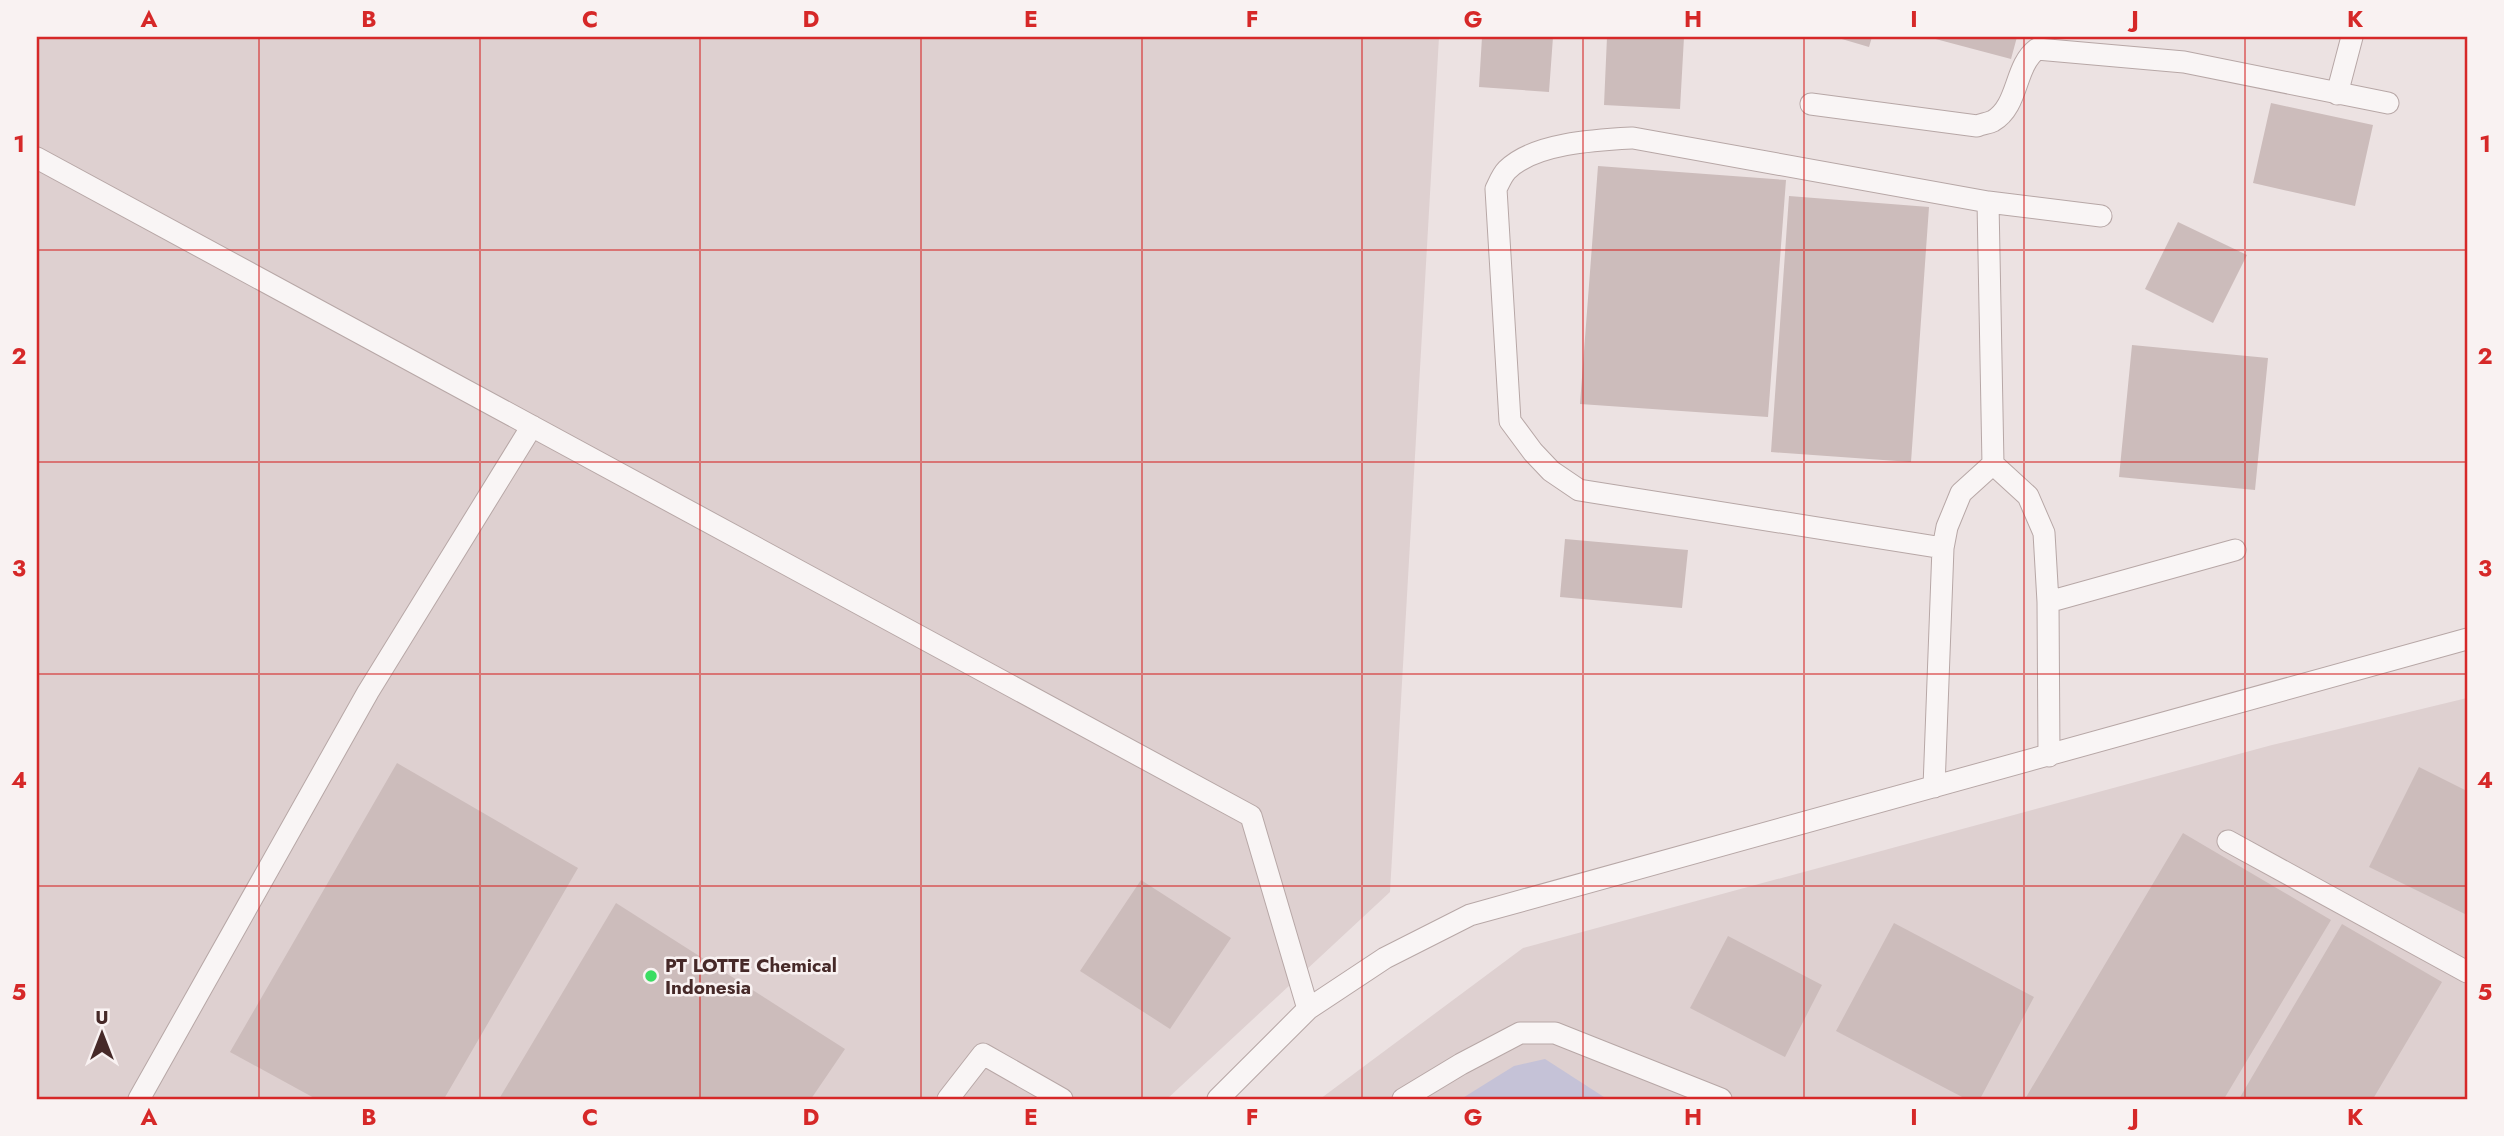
<svg xmlns="http://www.w3.org/2000/svg" width="2504" height="1136" font-family="Jost,sans-serif">
  <rect width="100%" height="100%" fill="#ece2e2"/>
  <!-- built -->
  <path fill="#ded0d0" d="M37,37H1439L1390,892L1167,1099H37Z
    M2467,698V1099H1320L1523,948L2272,745Z"/>
  <!-- green -->
  <path fill="#c5c2d7" d="M1545,1059L1607,1099H1461L1514,1066Z"/>
  <!-- building -->
  <path fill="#ccbcbb" d="M1482,37H1553L1549,92L1479,87Z
    M1607,37H1684L1680,109L1604,105Z
    M1835,37H1872L1869,47Z
    M1928,37H2017L2011,59Z
    M2271,103L2373,125L2355,206L2253,183Z
    M1598,166L1786,180L1768,417L1580,404Z
    M1789,196L1929,207L1911,462L1771,452Z
    M2178,222L2247,255L2213,323L2145,289Z
    M2132,345L2268,358L2255,490L2119,477Z
    M1565,539L1688,550L1682,608L1560,597Z
    M397,763L578,868L444,1099H316L230,1052Z
    M2419,767L2467,791V915L2369,867Z
    M2183,833L2331,920L2224,1099H2025Z
    M1141,880L1231,938L1170,1029L1080,971Z
    M616,903L845,1049L811,1099H499Z
    M1894,923L2034,997L1980,1099H1966L1836,1031Z
    M2342,924L2442,982L2373,1099H2239Z
    M1728,936L1822,985L1785,1057L1690,1008Z"/>
  <g fill="none" stroke-linecap="round" stroke-linejoin="round">
    <defs>
      <path id="service" d="M2337,94L2352,37
        M1811,104L1977,126C1982,124 1989,123 1993,121C2019,106 2014,66 2037,49L2184,62L2388,103
        M37,158L1251,816L1308,1009
        M1988,202L1993,464L2028,496L2044,533L2048,602L2049,756
        M1943,548L1579,490L1551,471L1533,452L1510,421L1496,189C1499,183 1502,175 1507,170C1534,143 1596,140 1633,138L1988,202L2101,216
        M2048,602L2235,550
        M1934,787L1943,548L1947,527L1961,493L1993,464
        M2228,841L2467,972
        M139,1099L368,692L532,426
        M948,1099L983,1054L1062,1099
        M1218,1099L1308,1009L1385,958L1470,915L2467,639
        M1403,1099L1461,1064L1520,1033H1555L1721,1099"/>
    </defs>
    <!-- service casing -->
    <use href="#service" stroke="#b7a7a6" stroke-width="23"/>
    <!-- service -->
    <use href="#service" stroke="#f9f5f5" stroke-width="21"/>
  </g>
  <!-- grid -->
  <path fill="none" stroke="#d62828" stroke-width="2" stroke-opacity="0.55" d="M259,37V1099M480,37V1099M700,37V1099M921,37V1099M1142,37V1099M1362,37V1099M1583,37V1099M1804,37V1099M2024,37V1099M2245,37V1099M37,250H2467M37,462H2467M37,674H2467M37,886H2467"/>
  <!-- markers -->
  <circle fill="#3bdd62" stroke="#f9f2f2" stroke-width="2.5" cx="651" cy="976" r="7"/>
  <g text-anchor="middle" dominant-baseline="central" stroke-width="5" stroke-linejoin="round" paint-order="stroke">
    <!-- poi labels -->
    <g font-size="19" font-weight="bold" fill="#462928" stroke="#f9f2f2" text-anchor="start">
      <text x="665" y="965">PT LOTTE Chemical<tspan x="665" dy="22">Indonesia</tspan></text>
    </g>
  </g>
  <!-- border -->
  <rect width="2504" height="1136" fill="none" stroke="#f9f2f2" stroke-width="77"/>
  <!-- north arrow -->
  <g transform="translate(102 1034)" stroke="#f9f2f2" stroke-width="5" paint-order="stroke">
  <path d="M0-5L12 26L0 18L-12 26Z" fill="#462928"/>
  <text y="-10" font-size="19" font-weight="bold" text-anchor="middle" fill="#462928">U</text>
  </g>
  <rect x="38" y="38" width="2428" height="1060" fill="none" stroke="#d62828" stroke-width="2.5"/>
  <g font-size="23" text-anchor="middle" font-weight="bold" fill="#d62828">
    <text x="149" y="27">A</text>
    <text x="369" y="27">B</text>
    <text x="590" y="27">C</text>
    <text x="811" y="27">D</text>
    <text x="1031" y="27">E</text>
    <text x="1252" y="27">F</text>
    <text x="1473" y="27">G</text>
    <text x="1693" y="27">H</text>
    <text x="1914" y="27">I</text>
    <text x="2135" y="27">J</text>
    <text x="2355" y="27">K</text>
    <text x="19" y="152">1</text>
    <text x="2485" y="152">1</text>
    <text x="19" y="364">2</text>
    <text x="2485" y="364">2</text>
    <text x="19" y="576">3</text>
    <text x="2485" y="576">3</text>
    <text x="19" y="788">4</text>
    <text x="2485" y="788">4</text>
    <text x="19" y="1000">5</text>
    <text x="2485" y="1000">5</text>
    <text x="149" y="1125">A</text>
    <text x="369" y="1125">B</text>
    <text x="590" y="1125">C</text>
    <text x="811" y="1125">D</text>
    <text x="1031" y="1125">E</text>
    <text x="1252" y="1125">F</text>
    <text x="1473" y="1125">G</text>
    <text x="1693" y="1125">H</text>
    <text x="1914" y="1125">I</text>
    <text x="2135" y="1125">J</text>
    <text x="2355" y="1125">K</text>
  </g>
</svg>
